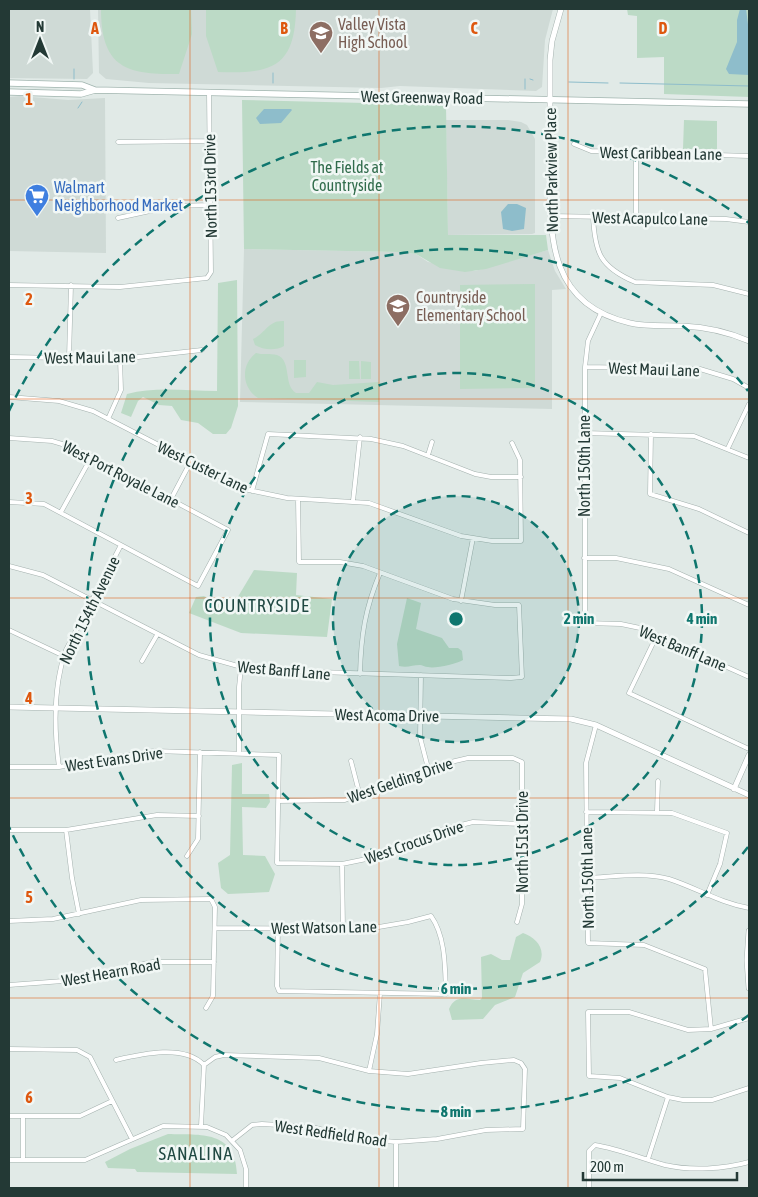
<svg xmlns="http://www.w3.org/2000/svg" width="758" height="1197" font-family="'Asap Condensed',sans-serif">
  <rect width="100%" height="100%" fill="#e1eae7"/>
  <!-- built -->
  <path fill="#cfdad6" d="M9,9H90L93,73L87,79L9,78Z
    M98,9H553L545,40L542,87L536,91L400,86L381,88L149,83L106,79L99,73Z
    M20,96L68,100L105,98L106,253L9,251V97Z
    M446,120H508L521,122L527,125L535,139V233L532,234L448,235Z
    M244,249L400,252L416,254L428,262L475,271L548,250L555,271L566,289L552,290V409L240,402Z"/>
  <!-- green -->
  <path fill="#bcdac6" d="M101,9H191L192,34L179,74C127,75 101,68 101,9Z
    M206,9H296C295,68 271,74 218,72L206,36Z
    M573,9H749V97L664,94V57L637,58V16L628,15L627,9Z
    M242,100L446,105L448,235H546L548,250L486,269L465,272L440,268L416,254L400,252L244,249Z
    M684,120L717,121V149H683Z
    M237,280L238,406L231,428L226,434H213L198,423L181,420L172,406L159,405L143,397L138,401L131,417L121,413L127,394C156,386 187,391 217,391L218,283Z
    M535,284V388L460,389V285Z
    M284,321V346C276,351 263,350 255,345L253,339C266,333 268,320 284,321Z
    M256,353C262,355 270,353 277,355C292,360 283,385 296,393H309L317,382L333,385L379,382V402L258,398C242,388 240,365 256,353Z
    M294,360H306V377L294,378Z
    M349,361H359L360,379H349Z
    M361,361L371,362V379H361Z
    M254,570L297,573L296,595L332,599L327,637L241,633L189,613L196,597L204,596L230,610Z
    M407,598L421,603L416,629L442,638L449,648H458L462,651L463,660C457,664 434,669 428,667C425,667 422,665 420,665C412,665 408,668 399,666L397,644Z
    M242,763V794H269L270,802L266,808L242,807L243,855L265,856L275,874L269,892L228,894L221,888L218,863L230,855L232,765Z
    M523,933C535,937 546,948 540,962L523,973L515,997L495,1005L483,1019L452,1020L449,1009C455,994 467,999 480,1000L482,998L481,957L491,954L502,960H510L516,937Z
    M168,1134C201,1135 235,1130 237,1174L137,1172L135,1169L108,1168L105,1162L130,1149Z"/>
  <!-- water -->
  <path fill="#8ebdcb" d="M740,9H746L749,32V75L729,74L726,69L737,42V20Z
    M264,109H291L292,110L281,123L260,124L256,118Z
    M508,204H517L526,208L524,229L512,231L503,229L501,212Z"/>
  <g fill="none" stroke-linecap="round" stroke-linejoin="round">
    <!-- stream -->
    <path stroke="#8ebdcb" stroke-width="1" d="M74,79V69
      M530,79L533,80
      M569,82L608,83
      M273,83V73
      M620,83L749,86
      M525,89V79
      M78,108L82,102"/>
    <defs>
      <path id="minor" d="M118,142L210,141
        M574,144L591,151L749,156
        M636,152V218
        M550,216L726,219L749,222
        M593,217C595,253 600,267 635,282L713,285L749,294
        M118,218L173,206L210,205
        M9,285L120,287L207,278L211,272L209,93
        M601,313L588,341L585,367V623L621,624L640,628L749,677
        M9,357L120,359L202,350
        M69,358L71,285
        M585,367L700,369L733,379L749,388
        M9,397L59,401L93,411L244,489L287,498L369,503L461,536L492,541H521L520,460L512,443
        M108,419L121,390L120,359
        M584,433L694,436L749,458
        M651,434L650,494L699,509L749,533
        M9,438L52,441L72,447L228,530L198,586L44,504L9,502
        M728,448L749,404
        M428,455L432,442
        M252,491L268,434L371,439L403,446L475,474L491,477H521
        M171,499L190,463
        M353,501L360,437
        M61,512L92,456
        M584,558H616L669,569L749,605
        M9,566L43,575L199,655L252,670L511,678L522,677L519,605H495L453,599L363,566L340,562H299L298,499
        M461,601L473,538
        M9,630L64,656
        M657,635L629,693L749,749
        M142,661L157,635
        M360,674C361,635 365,609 380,573
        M421,675L420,737L428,768
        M596,725L586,763L588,943L644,945L705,969L711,1029
        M239,753V687L241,668
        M351,761L360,796
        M9,767H59L154,751L279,755L277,863L342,864L376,857L437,831L473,822L522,824
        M59,767C54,729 53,686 66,650L121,545
        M278,801L345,800L434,766L468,758H513L522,762V904L517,922
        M657,811L658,781
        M586,812L672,813L727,833L720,864L707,895
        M9,830H66L157,815L199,816
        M66,830L72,878L79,914
        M187,856L198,839L200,752
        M342,864L343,929
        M587,878C613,877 644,872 669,879C697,888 720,903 749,908
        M9,921L53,919L141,900L211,899L215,907L213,996L206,1008
        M215,928L367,929L408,922L431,916C446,937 445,969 446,994L279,991L277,986L278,927
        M9,985L63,981L153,962H214
        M749,1018L711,1029L688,1030L629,1012H588L589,1076L620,1078L668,1097L683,1100H712L749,1088
        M9,1049L77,1050L90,1057L132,1139
        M116,1060C142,1054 184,1044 204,1065L215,1057L224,1055L319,1058L369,1071L408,1074L481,1063L514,1060L521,1063L525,1069L523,1129L486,1130L437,1139L396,1142L355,1138L312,1127L262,1124L252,1125L233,1140
        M369,1071L377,1034L380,993
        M9,1116H80L112,1101
        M201,1126L204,1065
        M648,1159L668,1097
        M9,1160H85L163,1126L207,1127L226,1135L240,1150L246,1169V1188
        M23,1160V1116
        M396,1188V1142
        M589,1188V1151L595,1145C620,1149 642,1159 665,1165C691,1171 724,1169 749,1162"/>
      <path id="tertiary" d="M561,9L552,41L550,60C550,96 550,131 550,167C550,235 547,304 630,323C647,327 665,325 683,326C706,327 728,332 749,341
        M9,707L571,719L596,725L749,795
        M734,789L749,755
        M749,931L747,960L749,988"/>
      <path id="secondary" d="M9,83L82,85L95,90
        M9,92L81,94L95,90L749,104"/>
    </defs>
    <!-- minor casing -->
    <use href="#minor" stroke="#a4b1ae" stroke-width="5"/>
    <!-- tertiary casing -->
    <use href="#tertiary" stroke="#a4b1ae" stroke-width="6"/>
    <!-- secondary casing -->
    <use href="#secondary" stroke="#a1b5af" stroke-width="7"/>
    <!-- minor -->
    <use href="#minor" stroke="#fff" stroke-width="4"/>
    <!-- tertiary -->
    <use href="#tertiary" stroke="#fff" stroke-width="5"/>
    <!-- secondary -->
    <use href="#secondary" stroke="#fff" stroke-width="5.5"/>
  </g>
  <!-- grid -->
  <path fill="none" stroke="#de570e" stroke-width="1" stroke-opacity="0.55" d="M190,9V1188M379,9V1188M568,9V1188M9,200H749M9,399H749M9,598H749M9,798H749M9,998H749"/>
  <!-- distance rings -->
  <circle cx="456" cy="619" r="123" fill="#0f766e" fill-opacity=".12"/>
  <g fill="none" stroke="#0f766e" stroke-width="2.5" stroke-dasharray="9 6">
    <circle cx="456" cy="619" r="123"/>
    <circle cx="456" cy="619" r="246"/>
    <path d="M748 847A370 370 0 1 1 748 391"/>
    <path d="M749 1015A493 493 0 0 1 9 827M9 411A493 493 0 0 1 749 223"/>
  </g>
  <!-- icons -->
  <defs>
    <symbol id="school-pin" viewBox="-11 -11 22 30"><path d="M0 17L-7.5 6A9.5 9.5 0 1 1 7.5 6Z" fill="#8d6e63" stroke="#f1f7f5"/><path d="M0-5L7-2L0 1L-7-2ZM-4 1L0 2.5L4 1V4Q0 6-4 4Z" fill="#fff"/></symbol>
    <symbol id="supermarket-pin" viewBox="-11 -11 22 30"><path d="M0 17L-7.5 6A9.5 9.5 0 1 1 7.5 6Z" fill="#3f7fe0" stroke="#f1f7f5"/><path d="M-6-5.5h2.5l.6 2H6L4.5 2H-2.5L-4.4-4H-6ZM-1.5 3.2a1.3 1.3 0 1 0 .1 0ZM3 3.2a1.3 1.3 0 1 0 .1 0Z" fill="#fff"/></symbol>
  </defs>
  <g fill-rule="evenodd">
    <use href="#school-pin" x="307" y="19" width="28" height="38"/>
    <use href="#supermarket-pin" x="23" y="182" width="28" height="38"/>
    <use href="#school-pin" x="384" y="292" width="28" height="38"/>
  </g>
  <g text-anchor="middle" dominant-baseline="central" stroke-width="5" stroke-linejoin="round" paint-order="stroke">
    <!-- education labels -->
    <g font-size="16" fill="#785e54" stroke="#f1f7f5" text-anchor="start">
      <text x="338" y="24">Valley Vista<tspan x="338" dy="18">High School</tspan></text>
      <text x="416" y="297">Countryside<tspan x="416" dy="18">Elementary School</tspan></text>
    </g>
    <!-- street labels -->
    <g font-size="16" fill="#233935" stroke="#f1f7f5">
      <text transform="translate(422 97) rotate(1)">West Greenway Road</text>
      <text transform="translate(661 153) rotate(1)">West Caribbean Lane</text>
      <text transform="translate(551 170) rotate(-91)">North Parkview Place</text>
      <text transform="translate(210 186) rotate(-91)">North 153rd Drive</text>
      <text transform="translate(650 218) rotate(1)">West Acapulco Lane</text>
      <text transform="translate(90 357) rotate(-1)">West Maui Lane</text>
      <text transform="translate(654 369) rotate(2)">West Maui Lane</text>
      <text transform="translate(584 466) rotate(-90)">North 150th Lane</text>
      <text transform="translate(203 467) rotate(26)">West Custer Lane</text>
      <text transform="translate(121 474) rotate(27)">West Port Royale Lane</text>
      <text transform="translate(89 610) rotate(-64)">North 154th Avenue</text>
      <text transform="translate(683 648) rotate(23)">West Banff Lane</text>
      <text transform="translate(284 670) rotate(5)">West Banff Lane</text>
      <text transform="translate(387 715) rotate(1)">West Acoma Drive</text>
      <text transform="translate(114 759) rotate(-8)">West Evans Drive</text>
      <text transform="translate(400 780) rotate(-19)">West Gelding Drive</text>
      <text transform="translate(414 842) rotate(-19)">West Crocus Drive</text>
      <text transform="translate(522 842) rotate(-90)">North 151st Drive</text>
      <text transform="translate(587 878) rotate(-91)">North 150th Lane</text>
      <text transform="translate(324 927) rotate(-1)">West Watson Lane</text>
      <text transform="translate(111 972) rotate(-10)">West Hearn Road</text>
      <text transform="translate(331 1133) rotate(8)">West Redfield Road</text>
    </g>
    <!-- park labels -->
    <g font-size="16" fill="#316c4c" stroke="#f1f7f5">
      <text x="347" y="167">The Fields at<tspan x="347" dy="18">Countryside</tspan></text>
    </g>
    <!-- shop labels -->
    <g font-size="16" fill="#366cbe" stroke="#f1f7f5" text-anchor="start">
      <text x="54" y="187">Walmart<tspan x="54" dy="18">Neighborhood Market</tspan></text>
    </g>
    <!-- neighbourhood labels -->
    <g font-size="18" letter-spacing="1" fill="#214943" stroke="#f1f7f5">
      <text x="257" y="605">COUNTRYSIDE</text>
      <text x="196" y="1153">SANALINA</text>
    </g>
  </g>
  <g font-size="16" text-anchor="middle" font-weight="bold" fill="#de570e" stroke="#f1f7f5" stroke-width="5" stroke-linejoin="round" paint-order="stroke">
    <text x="95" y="34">A</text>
    <text x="284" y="34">B</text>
    <text x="474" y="34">C</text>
    <text x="663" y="34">D</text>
    <text x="29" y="105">1</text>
    <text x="29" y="305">2</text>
    <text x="29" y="504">3</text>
    <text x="29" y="704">4</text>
    <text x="29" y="903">5</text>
    <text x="29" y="1103">6</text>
  </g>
  <circle cx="456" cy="619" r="8" fill="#0f766e" stroke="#f1f7f5" stroke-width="2.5"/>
  <g font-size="15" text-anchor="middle" font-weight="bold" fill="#0f766e" stroke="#f1f7f5" stroke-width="5" stroke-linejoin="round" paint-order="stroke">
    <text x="579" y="624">2 min</text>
    <text x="702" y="624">4 min</text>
    <text x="456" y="994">6 min</text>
    <text x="456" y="1117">8 min</text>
  </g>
  <!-- border -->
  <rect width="758" height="1197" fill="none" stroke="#233935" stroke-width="20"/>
  <!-- north arrow -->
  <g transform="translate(40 40)" stroke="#f1f7f5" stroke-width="4" paint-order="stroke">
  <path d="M0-4L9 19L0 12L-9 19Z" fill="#233935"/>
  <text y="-8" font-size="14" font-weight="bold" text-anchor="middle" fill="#233935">N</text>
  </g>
  <!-- scale -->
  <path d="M583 1172v8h154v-8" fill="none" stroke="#233935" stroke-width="2.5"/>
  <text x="590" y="1172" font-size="15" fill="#233935" stroke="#f1f7f5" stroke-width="4" paint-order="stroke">200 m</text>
</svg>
